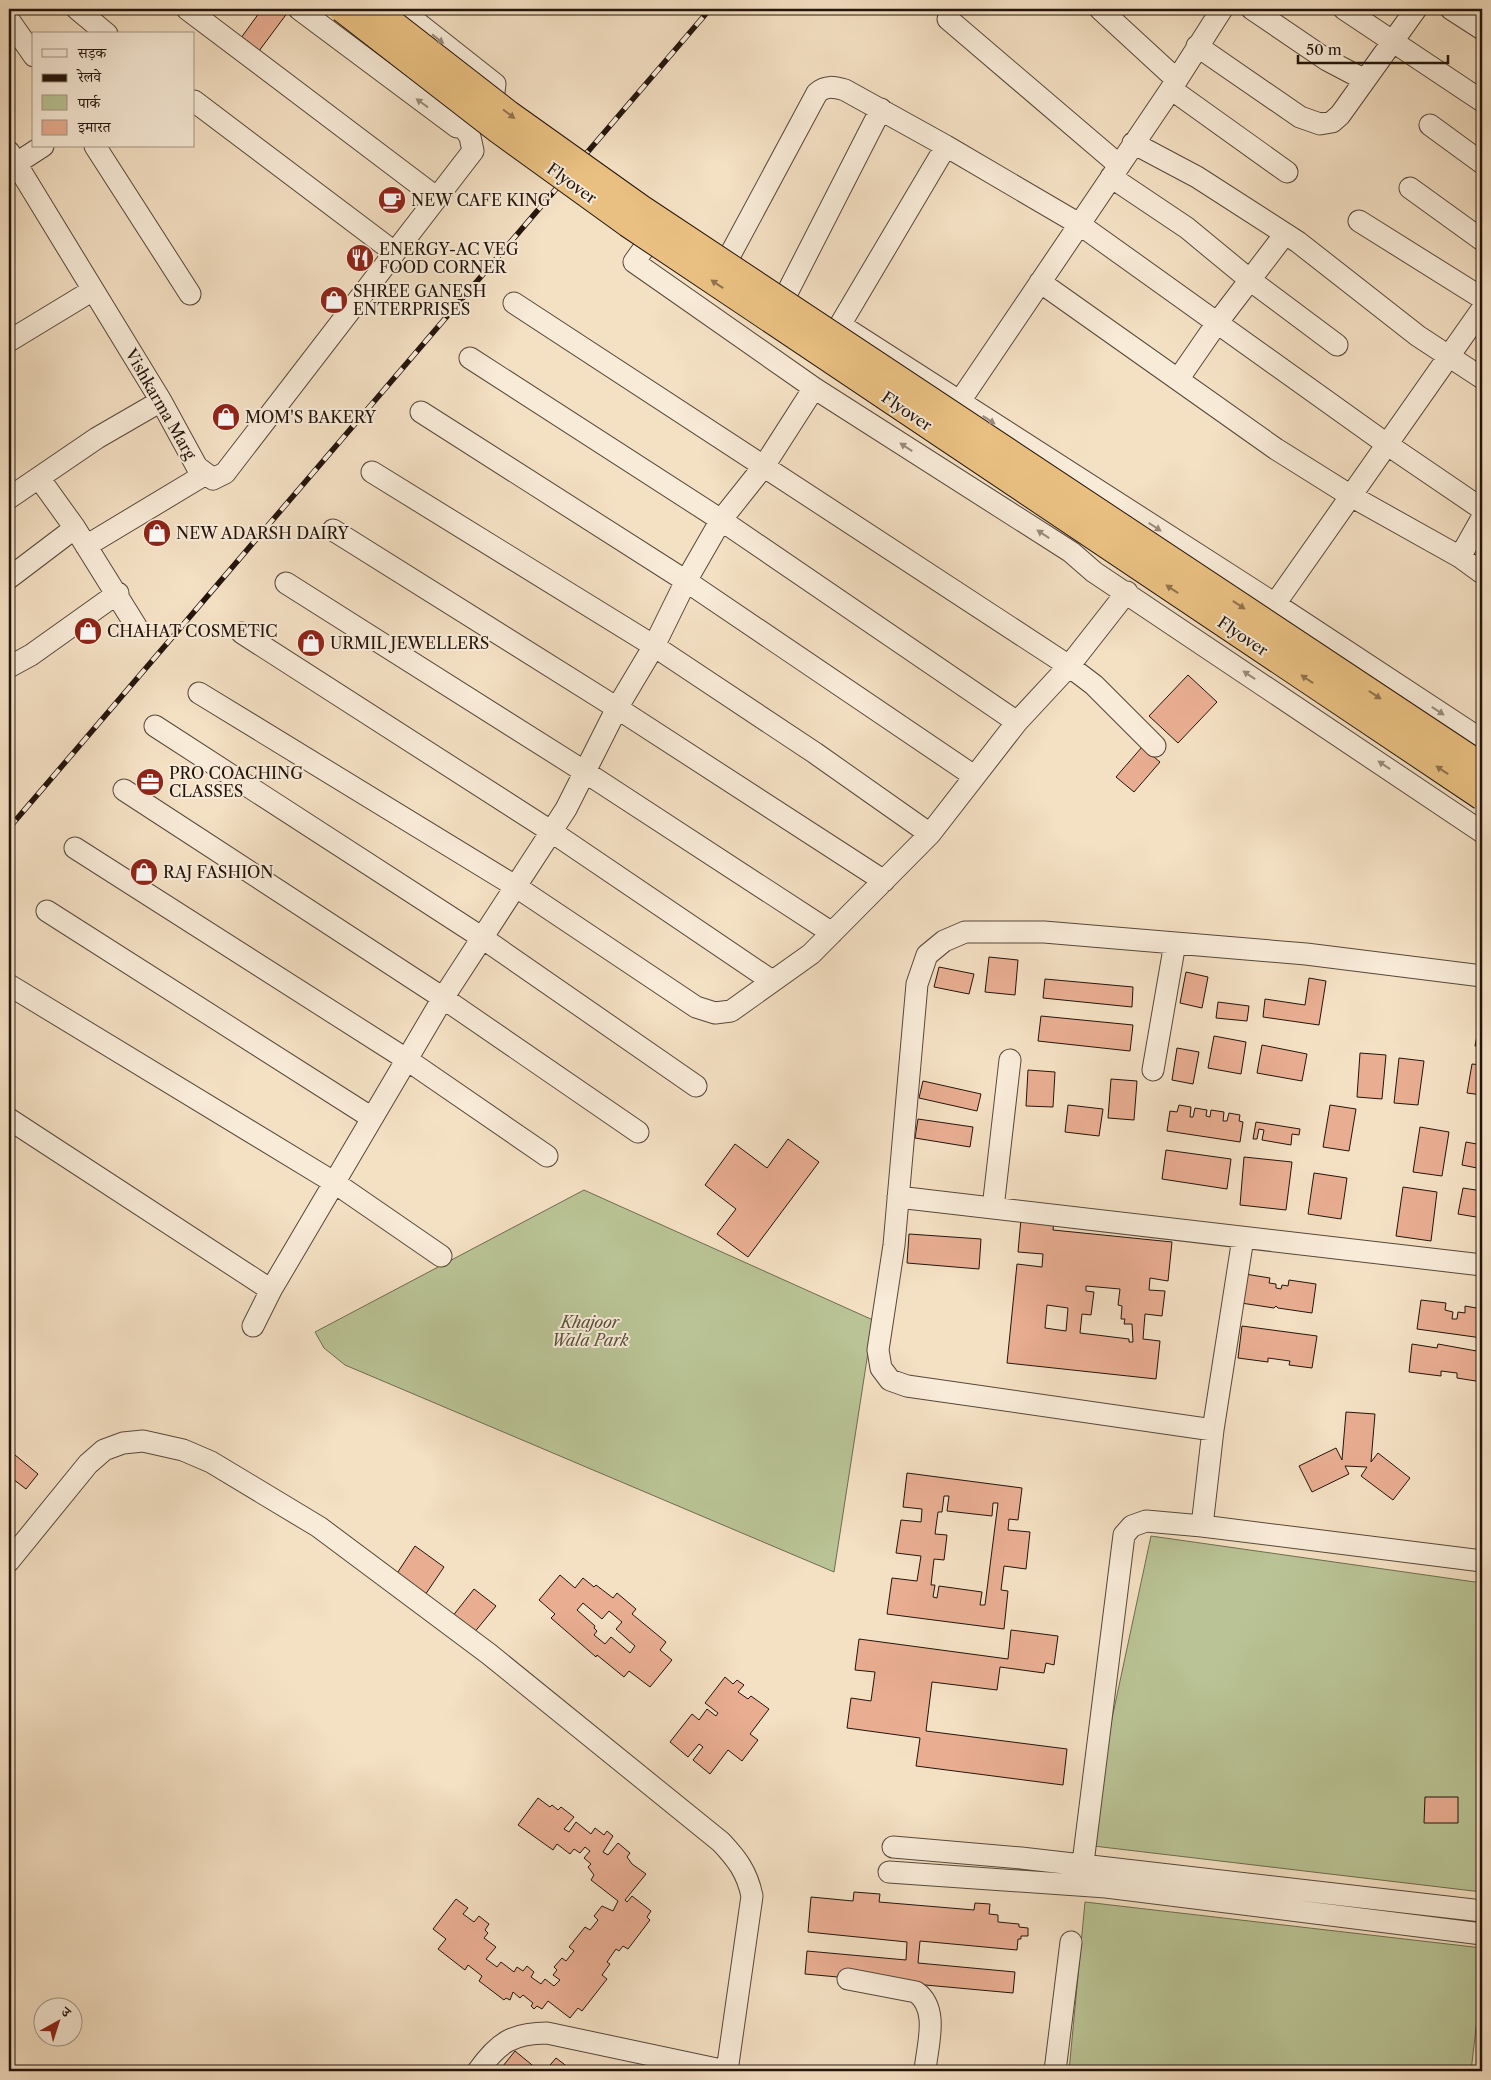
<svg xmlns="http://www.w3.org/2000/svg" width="1491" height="2080" font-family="'Libre Caslon Text','Noto Serif Devanagari',serif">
  <rect width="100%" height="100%" fill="#f4e0c3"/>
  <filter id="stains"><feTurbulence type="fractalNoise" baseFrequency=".004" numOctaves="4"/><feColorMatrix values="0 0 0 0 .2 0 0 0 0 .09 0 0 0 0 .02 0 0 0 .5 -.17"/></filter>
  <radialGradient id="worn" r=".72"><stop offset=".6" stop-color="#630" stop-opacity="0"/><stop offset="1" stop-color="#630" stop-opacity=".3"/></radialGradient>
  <!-- green -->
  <path fill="#b9c395" stroke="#6e6c50" d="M584,1190L873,1320L834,1572L345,1365L324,1348L315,1332Z
    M1151,1536L1482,1583V1892L1085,1845Z
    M1085,1902L1482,1948V1978L1471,2071H1069Z"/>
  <!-- building -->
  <path fill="#e9ae92" stroke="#23140c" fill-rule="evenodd" d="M262,9H284L288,12L256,55L238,42Z
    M1188,675L1217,702L1178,743L1149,716Z
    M1142,747L1160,762L1134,792L1116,777Z
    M989,957L1018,960L1015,995L985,992Z
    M939,967L974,974L969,994L934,987Z
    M1186,972L1208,977L1202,1008L1180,1003Z
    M1309,978L1326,981L1319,1025L1263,1017L1265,999L1305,1005Z
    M1045,979L1133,987L1132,1007L1043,998Z
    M1218,1002L1249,1006L1247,1021L1216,1018Z
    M1041,1016L1133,1025L1130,1051L1038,1041Z
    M1479,1025H1482V1047L1475,1046Z
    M1214,1036L1246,1042L1241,1074L1208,1068Z
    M1262,1045L1307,1054L1302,1081L1257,1073Z
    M1177,1048L1199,1052L1193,1084L1172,1080Z
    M1360,1053L1386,1055L1382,1099L1357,1097Z
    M1399,1058L1424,1061L1418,1105L1394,1103Z
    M1472,1064L1482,1065V1095L1467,1093Z
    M1028,1070L1055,1072L1053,1107L1026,1106Z
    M1111,1079L1137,1081L1134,1120L1108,1118Z
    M923,1081L981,1094L977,1111L919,1098Z
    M1068,1105L1103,1109L1099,1136L1065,1132Z
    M1179,1105L1191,1107L1190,1117H1193L1195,1108L1207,1110L1206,1116L1210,1117L1211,1110L1224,1112L1223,1121H1227L1229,1113L1240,1115L1239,1121L1243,1122L1240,1142L1167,1131L1170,1111L1177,1112Z
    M1330,1105L1356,1109L1349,1151L1323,1147Z
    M918,1119L973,1127L970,1147L915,1138Z
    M1256,1122L1300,1129L1299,1135L1292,1134L1291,1145L1262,1140L1264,1130L1259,1129L1257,1139H1253Z
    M1420,1127L1449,1132L1442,1176L1413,1172Z
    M788,1139L819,1162L748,1257L717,1234L736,1209L705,1185L735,1144L767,1168Z
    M1466,1142L1482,1145V1169L1462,1165Z
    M1166,1150L1231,1159L1227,1189L1162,1179Z
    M1244,1157L1292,1162L1286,1210L1240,1205Z
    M1314,1173L1347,1178L1341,1219L1308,1214Z
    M1403,1187L1437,1192L1431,1241L1396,1236Z
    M1463,1188L1482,1191V1218L1458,1214Z
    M1021,1219L1054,1222L1053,1230L1172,1242L1168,1281L1150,1278L1149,1290L1165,1291L1162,1316L1145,1314L1143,1339L1160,1341L1156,1379L1007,1363L1017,1264L1042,1267L1043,1254L1018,1252ZM1086,1286L1120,1289L1118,1305L1122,1306L1121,1319H1125L1124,1324H1132L1133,1342H1129V1339L1080,1333L1082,1314L1091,1315L1094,1292L1086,1291ZM1047,1305L1068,1308L1066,1331L1045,1328Z
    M909,1234L981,1239L979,1269L907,1263Z
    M1245,1274L1270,1278L1269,1283L1276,1284V1288L1281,1289L1282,1285L1288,1286L1289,1280L1316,1284L1312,1313L1278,1308L1276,1306L1274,1308L1241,1303Z
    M1421,1300L1446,1303L1445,1310L1453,1312L1452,1319H1457L1458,1312L1465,1313V1306L1482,1309V1338L1417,1329Z
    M1242,1326L1317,1336L1312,1368L1289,1365L1290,1361L1268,1358V1362L1238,1358Z
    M1412,1344L1437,1348L1438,1344L1482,1352V1382L1457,1378V1373L1441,1371V1376L1409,1372Z
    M1346,1412L1375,1414L1371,1462L1378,1453L1410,1478L1393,1500L1361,1476L1367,1467L1345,1466L1349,1474L1312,1492L1299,1466L1336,1448L1342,1460Z
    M9,1450L38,1474L26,1489L9,1476Z
    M907,1473L1022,1488L1018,1520L1009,1519L1008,1530L1030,1532L1026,1569L1004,1566L1001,1590L1008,1591L1004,1629L887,1614L892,1578L917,1581L921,1556L896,1553L901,1520L921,1522L922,1509L903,1507ZM944,1496H949L947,1511L992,1516L993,1503H998L985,1605H980L982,1592L939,1586L937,1598L933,1597L935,1585H931L934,1559L944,1560L947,1535L935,1534L938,1512H942Z
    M415,1546L444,1567L423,1598L394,1578Z
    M560,1575L575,1588L583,1578L594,1587L596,1585L613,1598L617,1593L636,1609L632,1614L666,1642L660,1650L672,1660L650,1687L629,1671L624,1677L597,1655L596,1657L551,1618L555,1614L539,1600ZM583,1603L602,1619L609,1611L622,1622L616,1629L635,1646L630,1653L611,1637L605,1644L594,1635L597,1631L594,1628L595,1626L577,1610Z
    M474,1589L496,1606L473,1634L452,1617Z
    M1011,1630L1058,1636L1054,1665L1046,1663L1044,1673L1000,1667L997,1690L932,1682L926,1731L1067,1749L1063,1785L916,1766L920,1738L847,1728L851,1698L871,1701L875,1672L855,1670L859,1639L1008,1659Z
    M725,1677L733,1684L737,1680L744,1685L738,1692L748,1699L751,1696L769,1709L750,1734L758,1740L742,1761L728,1750L710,1774L693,1760L703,1747L699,1744L688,1757L670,1742L692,1714L699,1720L707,1709L716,1716L718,1713L705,1703Z
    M1425,1797H1458V1823H1424Z
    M538,1798L550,1807L552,1805L558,1810L561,1807L574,1817L564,1829L569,1832L576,1822L591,1834L595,1828L604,1835L607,1831L613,1836L603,1852L608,1855L618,1843L630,1853L627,1857L632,1864L646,1874L625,1900L627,1902L632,1896L651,1911L647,1917L650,1920L628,1949L623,1946L619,1951L616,1949L607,1962L610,1964L602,1975L607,1979L582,2011L578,2008L570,2018L548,2001L542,2009L537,2006L534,2009L531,2006L533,2003L523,1995L520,1998L513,1992L510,2000L506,1998L504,2000L479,1981L482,1976L468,1965L465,1970L438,1949L446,1939L433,1929L456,1899L468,1908L463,1914L474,1922L479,1916L489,1924L485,1930L488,1933L484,1938L496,1947L486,1959L497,1967L501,1962L514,1972L517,1967L523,1971L527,1966L534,1972L531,1977L541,1984L545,1979L554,1986L560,1980L553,1975L557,1970L554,1967L562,1958L566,1961L574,1951L569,1947L585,1927L590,1930L598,1920L594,1916L602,1906L613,1911L618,1901L591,1880L594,1875L588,1867L591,1864L584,1858L590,1851L585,1847L580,1853L574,1849L570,1854L557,1844L553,1850L518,1825Z
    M854,1892L880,1894L879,1902L974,1910L975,1903L990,1904L989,1914L998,1915V1922L1019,1924V1927L1028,1928V1936H1021V1939H1018L1017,1950L920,1941L918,1963L1015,1972L1013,1993L805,1974L807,1951L906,1960L907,1942L808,1932L811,1897L853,1901Z
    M515,2051L537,2069L536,2071H499Z
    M556,2058L573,2071H545Z"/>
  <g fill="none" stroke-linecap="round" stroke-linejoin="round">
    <defs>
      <path id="minor" d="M77,9L107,34
        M187,9L437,198
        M299,9L457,127L463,126L494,92L495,84L400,9
        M1100,9L1176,79
        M1252,9L1327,60L1365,80
        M1344,9L1482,101
        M1451,9L1482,29
        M948,19L1119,165
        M9,20L34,56
        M1197,46L1300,117L1320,124L1332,122L1340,115L1416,9
        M1171,89L1287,172
        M194,101L394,252
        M1430,125L1482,163
        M1133,143L1197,177L1298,242L1418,336L1482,378
        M95,146L190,294
        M9,152L161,401L197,467L213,479L225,473L473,151L470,137L463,126
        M9,168L43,146
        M1111,177L1187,228L1250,280L1337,345
        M1410,188L1482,240
        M1359,221L1482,298
        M660,226L634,262L814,388L1071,552L1094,572L1482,832
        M730,255L817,93C826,85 834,87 845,90L946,146L1079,224L1388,445L1482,509
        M1040,282L1276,449L1351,496L1460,557L1482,573
        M787,293L881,109
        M514,303L1069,666L1094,685L1155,746
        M840,325L946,146
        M842,326L1275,604L1482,740
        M9,341L93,290
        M470,358L721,520L1017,722
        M1179,378L1217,323L1285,234
        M960,401L1171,89L1222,9
        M421,412L686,581L974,776
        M372,472L654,646L815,753L930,834
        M39,478L75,528L136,626
        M9,498L97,438L161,401
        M333,530L617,708L884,881
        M86,546L204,475
        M1460,557L1482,518
        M9,578L75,528
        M286,583L585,772L832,933
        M1275,604L1482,309
        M242,633L552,832L772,981
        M9,667L31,655L118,593
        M199,693L515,886L696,1007L715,1013L731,1011L811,954L930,834L1017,722L1069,666L1127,592
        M155,726L481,937L696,1086
        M124,790L443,998L638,1132
        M75,848L406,1059L547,1156
        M47,911L372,1118
        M9,985L335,1183L441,1256
        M1153,1070L1175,943
        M9,1119L271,1290
        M898,1197L1482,1265
        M993,1208L1010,1060
        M1243,1238L1213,1430L1202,1526L1482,1561
        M253,1326L271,1290L443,998L566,809L617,708L654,646L686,581L721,520L764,466L814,388
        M1213,1430L907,1386L890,1380L881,1368L878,1350L894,1245L917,984L927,955L944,941L965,932H1044L1306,954L1482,976
        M9,1561L88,1464L104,1450L123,1443L143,1441L183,1450L211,1462L319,1527L489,1654L721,1842C737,1859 747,1872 752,1896L727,2071
        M893,1847L1021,1858L1482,1911
        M889,1872L1106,1887L1482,1934
        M1078,1877L1080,1864L1083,1863L1124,1535L1132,1526L1146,1521L1202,1526
        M848,1979L916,1992C940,2009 927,2046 925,2071
        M478,2071C498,2043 512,2033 547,2033L726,2071
        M1055,2071L1071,1942"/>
    </defs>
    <!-- minor casing -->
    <use href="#minor" stroke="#57473a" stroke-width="23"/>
    <!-- minor -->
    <use href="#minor" stroke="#f8ebd8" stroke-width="21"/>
    <defs>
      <path id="rail" d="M9,828L710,9"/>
    </defs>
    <!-- rail casing -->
    <use href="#rail" stroke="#23140c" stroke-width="5.5"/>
    <!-- rail -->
    <use href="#rail" stroke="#f8ebd8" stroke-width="4" stroke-dasharray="11" stroke-linecap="butt"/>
    <defs>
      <path id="major-bridge" d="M342,9L498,130L628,224L1482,797
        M374,9L509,114L641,208L1482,766"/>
    </defs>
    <!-- major-bridge casing -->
    <use href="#major-bridge" stroke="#23140c" stroke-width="28" stroke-linecap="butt"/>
    <!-- major-bridge -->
    <use href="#major-bridge" stroke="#eac082" stroke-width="26"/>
  </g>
  <!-- one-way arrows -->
  <defs><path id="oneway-solid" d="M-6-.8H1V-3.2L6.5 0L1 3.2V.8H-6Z" transform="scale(1.25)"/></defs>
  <g fill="#988a7c">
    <use href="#oneway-solid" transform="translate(438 39) rotate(38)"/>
    <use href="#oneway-solid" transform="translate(422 103) rotate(-144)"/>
    <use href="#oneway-solid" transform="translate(989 420) rotate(33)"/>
    <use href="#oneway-solid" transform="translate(906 447) rotate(-147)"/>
    <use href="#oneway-solid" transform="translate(1155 527) rotate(33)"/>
    <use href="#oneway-solid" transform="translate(1043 534) rotate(-147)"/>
    <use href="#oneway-solid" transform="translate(1249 675) rotate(-146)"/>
    <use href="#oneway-solid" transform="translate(1438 711) rotate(33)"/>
    <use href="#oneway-solid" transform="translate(1384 765) rotate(-146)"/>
  </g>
  <g fill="#90734d">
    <use href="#oneway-solid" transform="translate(509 114) rotate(37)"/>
    <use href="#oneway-solid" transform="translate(717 284) rotate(-146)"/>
    <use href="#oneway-solid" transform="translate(1172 589) rotate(-146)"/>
    <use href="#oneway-solid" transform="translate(1239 605) rotate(34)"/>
    <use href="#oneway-solid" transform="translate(1307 679) rotate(-146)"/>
    <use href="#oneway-solid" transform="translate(1375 695) rotate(34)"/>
    <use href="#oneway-solid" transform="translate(1442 770) rotate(-146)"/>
  </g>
  <!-- icons -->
  <defs>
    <symbol id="cafe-disc" viewBox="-11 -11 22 22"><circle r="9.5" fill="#8f2418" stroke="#f8ebd8"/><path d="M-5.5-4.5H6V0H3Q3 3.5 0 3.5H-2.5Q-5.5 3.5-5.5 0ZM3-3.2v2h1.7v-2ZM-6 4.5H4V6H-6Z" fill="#fff"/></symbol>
    <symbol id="restaurant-disc" viewBox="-11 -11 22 22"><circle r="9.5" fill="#8f2418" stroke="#f8ebd8"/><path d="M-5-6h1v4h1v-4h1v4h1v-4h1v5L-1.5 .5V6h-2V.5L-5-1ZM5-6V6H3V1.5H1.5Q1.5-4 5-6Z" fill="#fff"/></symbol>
    <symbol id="shop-disc" viewBox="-11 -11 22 22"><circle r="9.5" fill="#8f2418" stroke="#f8ebd8"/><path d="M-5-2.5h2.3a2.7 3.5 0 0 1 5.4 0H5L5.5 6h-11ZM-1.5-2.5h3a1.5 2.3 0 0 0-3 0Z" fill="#fff"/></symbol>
    <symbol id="office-disc" viewBox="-11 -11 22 22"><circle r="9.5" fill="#8f2418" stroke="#f8ebd8"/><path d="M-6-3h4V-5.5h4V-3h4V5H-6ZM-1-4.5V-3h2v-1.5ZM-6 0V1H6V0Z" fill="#fff"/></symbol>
  </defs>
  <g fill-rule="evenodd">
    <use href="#cafe-disc" x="376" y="184" width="32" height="32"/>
    <use href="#restaurant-disc" x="344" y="242" width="32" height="32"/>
    <use href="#shop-disc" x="318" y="284" width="32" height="32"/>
    <use href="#shop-disc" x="210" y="401" width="32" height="32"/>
    <use href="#shop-disc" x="141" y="517" width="32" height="32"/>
    <use href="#shop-disc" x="72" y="615" width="32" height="32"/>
    <use href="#shop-disc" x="295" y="627" width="32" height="32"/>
    <use href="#office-disc" x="134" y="766" width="32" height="32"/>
    <use href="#shop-disc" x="128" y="856" width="32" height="32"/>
  </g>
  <g text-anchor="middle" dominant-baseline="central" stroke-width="4" stroke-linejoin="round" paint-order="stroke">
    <!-- street labels -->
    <g font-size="16" fill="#23140c" stroke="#f8ebd8">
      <text transform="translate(572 183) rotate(36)">Flyover</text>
      <text transform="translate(161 404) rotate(60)">Vishkarma Marg</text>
      <text transform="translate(907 411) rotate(34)">Flyover</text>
      <text transform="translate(1243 636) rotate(34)">Flyover</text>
    </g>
    <!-- poi labels -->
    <g font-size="16" fill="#23140c" stroke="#f8ebd8" text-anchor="start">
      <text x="411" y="200">NEW CAFE KING</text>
      <text x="379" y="249">ENERGY-AC VEG<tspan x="379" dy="18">FOOD CORNER</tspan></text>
      <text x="353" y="291">SHREE GANESH<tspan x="353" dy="18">ENTERPRISES</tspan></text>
      <text x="245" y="417">MOM'S BAKERY</text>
      <text x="176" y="533">NEW ADARSH DAIRY</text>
      <text x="107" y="631">CHAHAT COSMETIC</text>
      <text x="330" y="643">URMIL JEWELLERS</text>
      <text x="169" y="773">PRO COACHING<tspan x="169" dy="18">CLASSES</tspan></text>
      <text x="163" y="872">RAJ FASHION</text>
    </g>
    <!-- park labels -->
    <g font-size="16" font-style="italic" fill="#58513c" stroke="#f8ebd8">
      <text x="590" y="1322">Khajoor<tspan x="590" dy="18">Wala Park</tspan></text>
    </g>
  </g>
  <!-- margin -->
  <rect width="1491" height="2080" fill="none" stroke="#f4e0c3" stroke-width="30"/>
  <rect x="10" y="10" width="1471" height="2060" fill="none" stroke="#23140c" stroke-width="2.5"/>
  <rect x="15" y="15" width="1461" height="2050" fill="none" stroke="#23140c"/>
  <!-- legend -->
  <rect x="32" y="32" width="162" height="115" fill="#f8ebd8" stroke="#a39586"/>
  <rect x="42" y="49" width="25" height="8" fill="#f8ebd8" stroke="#a39586"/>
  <text x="78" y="58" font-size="15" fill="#23140c">सड़क</text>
  <rect x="42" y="74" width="25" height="8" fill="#23140c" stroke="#a39586"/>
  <text x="78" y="82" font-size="15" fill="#23140c">रेलवे</text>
  <rect x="42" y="95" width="25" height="15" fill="#b9c395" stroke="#a39586"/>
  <text x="78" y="108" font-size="15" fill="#23140c">पार्क</text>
  <rect x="42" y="120" width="25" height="15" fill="#e9ae92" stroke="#a39586"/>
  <text x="78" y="132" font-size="15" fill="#23140c">इमारत</text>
  <!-- north arrow -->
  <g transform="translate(58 2022) rotate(39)"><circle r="24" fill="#f8ebd8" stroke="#a39586"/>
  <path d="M0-4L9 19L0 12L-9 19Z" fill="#8f2418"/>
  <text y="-8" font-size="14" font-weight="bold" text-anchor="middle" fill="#23140c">उ</text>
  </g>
  <!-- scale -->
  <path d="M1298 55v8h150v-8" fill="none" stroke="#23140c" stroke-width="2.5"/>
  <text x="1306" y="55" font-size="15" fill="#23140c" stroke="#f8ebd8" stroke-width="4" paint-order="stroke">50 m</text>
  <rect width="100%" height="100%" filter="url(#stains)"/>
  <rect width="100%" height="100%" fill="url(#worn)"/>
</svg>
